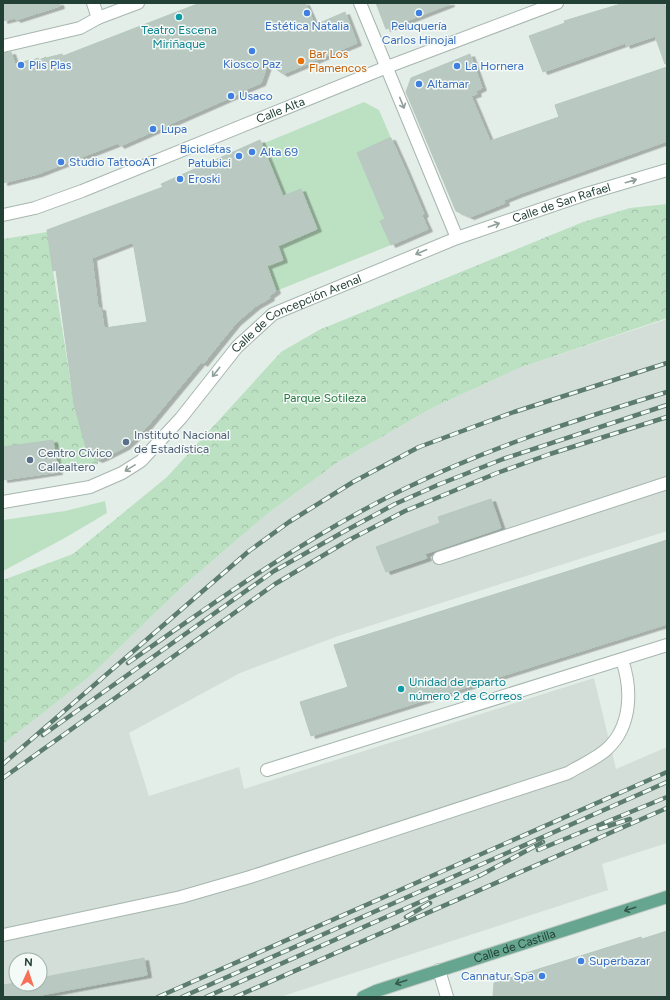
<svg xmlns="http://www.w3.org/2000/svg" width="670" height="1000" font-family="Figtree,sans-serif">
  <defs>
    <pattern id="park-crowns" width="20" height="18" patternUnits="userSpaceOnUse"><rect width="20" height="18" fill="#bce0c2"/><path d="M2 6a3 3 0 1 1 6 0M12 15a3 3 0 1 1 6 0" fill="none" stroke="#a1c1a7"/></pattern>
    <filter id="shadow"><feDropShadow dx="4.5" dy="2.5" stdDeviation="0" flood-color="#0004"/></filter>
  </defs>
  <rect width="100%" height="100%" fill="#e4eee8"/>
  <!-- built -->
  <path fill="#d2ded7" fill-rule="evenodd" d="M667,319V531L338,636L240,673L129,733L149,796L239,767L244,789L594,678L616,769L667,747V843L602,864L608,890L280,997H3V744L89,677L184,585L267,514L338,462L432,408L519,368ZM16,960H40V984H16Z"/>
  <!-- green -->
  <path fill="#bce0c2" d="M364,102L379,110L391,138L357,154L385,219L381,221L391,245L276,291L267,266L283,260L278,246L317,229L301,189L279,198L280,188L262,144Z
    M105,501L107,513L63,539L3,571V520L65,511Z"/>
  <!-- park -->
  <path fill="url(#park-crowns)" d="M667,204V318L519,368L432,408L338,462L267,514L184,585L89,677L3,744V580L73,554L167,477L281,352L319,330L583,222L630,208Z
    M47,232L74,404L88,455L98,460V464L58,472L53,440L3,447V239Z"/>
  <!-- building -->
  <path fill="#b9c9c1" stroke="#b5c8be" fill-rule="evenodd" filter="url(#shadow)" d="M3,3H59L60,6L16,20L15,18L3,21Z
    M200,3H305L315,25L345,12L357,43L283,74L268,63L261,83L242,91L243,92L120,146L118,143L38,174L3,183V53L11,52L15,64L30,60L31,61L38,58L39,60L46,57V58L62,54L63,56Z
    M376,3H450V4L386,29Z
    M624,3H664L667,11V64H665L655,36L626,46L625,43L617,46L543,72L529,36L565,23L564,21Z
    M470,54L482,88L476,91L477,94L471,96L490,141L559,117L555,105L667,67V141L519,194L504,200L505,203L470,217L456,211L406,92L411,78Z
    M389,138H391L405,169L424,214L422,216L428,229L391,245L380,221L385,219L357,153Z
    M260,140L283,196L301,189L317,229L278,246L283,260L267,266L276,291L269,296L270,298L256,306L236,323L203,364L201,362L146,428L125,447L105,457L98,460L88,455L74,404L56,270L53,271L47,230L163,187L161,184ZM133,242L147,322L104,328L101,308H98L92,258Z
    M53,440L58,472L3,480V447Z
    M491,499L501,528L425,554L427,558L386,572L376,547L440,523L438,517Z
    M667,540V624L311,736L300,702L348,687L334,645Z
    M667,931V997H493L494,983L641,937L642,939Z
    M144,958L147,975L31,997H3V985L16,983L40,984V978Z"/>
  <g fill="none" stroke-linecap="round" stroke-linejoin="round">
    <defs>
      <g id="minor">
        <path d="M93,3L98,18"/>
        <path d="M360,3L457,238"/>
        <path d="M3,46L80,28L98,18L138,3"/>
        <path id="s1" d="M3,215L35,208L82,191L387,67L557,3"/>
        <path id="s2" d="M3,502L90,487L122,473L141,461L181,418L237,347L273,314L457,238L586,194L667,170"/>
        <path d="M439,558L667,483"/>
        <path d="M267,770L667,645"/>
        <path d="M3,935L181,897L250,877L568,773C581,765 596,759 607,749C632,726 632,689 622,660"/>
        <path d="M439,970L447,997"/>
      </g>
      <g id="major">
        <path id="s3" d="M363,997L376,991L667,897"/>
      </g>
    </defs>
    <!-- minor casing -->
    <use href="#minor" stroke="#a6b6af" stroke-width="14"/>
    <!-- major casing -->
    <use href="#major" stroke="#c1cac6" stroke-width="14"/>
    <!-- minor -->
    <use href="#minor" stroke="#fff" stroke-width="12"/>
    <!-- major -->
    <use href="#major" stroke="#66a58f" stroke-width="12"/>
    <defs>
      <path id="rail" d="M128,663C217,600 306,537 404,489C490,447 576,420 667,392
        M43,735L274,571L345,531L395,504L440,484L503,459L667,405
        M3,764L249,551L289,522L353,482L419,447L514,412L667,363
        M3,778L275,584L349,540L405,511L497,473L550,454L667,417
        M599,829L630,819
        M538,850L667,797
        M479,876L543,842
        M406,917L430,903
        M158,997L667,772
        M182,997L667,782
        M206,997L483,874
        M235,997L667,808"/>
    </defs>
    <!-- rail casing -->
    <use href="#rail" stroke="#5d7c70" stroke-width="4.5"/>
    <!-- rail -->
    <use href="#rail" stroke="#f4faf7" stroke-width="3" stroke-dasharray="9" stroke-linecap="butt"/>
  </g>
  <!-- one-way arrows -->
  <defs><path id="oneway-shaft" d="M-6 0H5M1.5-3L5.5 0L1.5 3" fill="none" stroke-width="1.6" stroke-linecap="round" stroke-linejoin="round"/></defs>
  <g stroke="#90a09a">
    <use href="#oneway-shaft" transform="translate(402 103) rotate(68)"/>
    <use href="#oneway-shaft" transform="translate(631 181) rotate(-16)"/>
    <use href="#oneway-shaft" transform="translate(494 225) rotate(-19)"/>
    <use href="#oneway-shaft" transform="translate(421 252) rotate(157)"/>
    <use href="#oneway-shaft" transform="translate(216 372) rotate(129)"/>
    <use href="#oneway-shaft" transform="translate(130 468) rotate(149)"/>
  </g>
  <g stroke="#33594c">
    <use href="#oneway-shaft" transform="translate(630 909) rotate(162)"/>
    <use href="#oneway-shaft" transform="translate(401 982) rotate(162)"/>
  </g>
  <!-- markers -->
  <g fill="#3f7fe0" stroke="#f4faf7" stroke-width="1.5">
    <circle cx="307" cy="13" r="4"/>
    <circle cx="419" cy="13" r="4"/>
    <circle cx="252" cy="51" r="4"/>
    <circle cx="21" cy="65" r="4"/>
    <circle cx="457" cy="66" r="4"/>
    <circle cx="419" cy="84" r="4"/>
    <circle cx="231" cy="96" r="4"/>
    <circle cx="153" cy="129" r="4"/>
    <circle cx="252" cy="152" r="4"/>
    <circle cx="239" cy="156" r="4"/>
    <circle cx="61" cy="162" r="4"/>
    <circle cx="180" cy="179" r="4"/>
    <circle cx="581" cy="961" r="4"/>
    <circle cx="542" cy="976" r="4"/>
  </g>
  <g fill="#0f9aa8" stroke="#f4faf7" stroke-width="1.5">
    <circle cx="179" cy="17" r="4"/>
    <circle cx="401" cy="689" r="4"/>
  </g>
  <circle fill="#e8710a" stroke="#f4faf7" stroke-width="1.5" cx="301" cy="61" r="4"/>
  <g fill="#5c6f8a" stroke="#f4faf7" stroke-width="1.5">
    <circle cx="126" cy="442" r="4"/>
    <circle cx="30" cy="460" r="4"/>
  </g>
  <g text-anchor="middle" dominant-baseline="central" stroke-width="3" stroke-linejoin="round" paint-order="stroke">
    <!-- shop labels -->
    <g font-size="12" fill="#366cbe" stroke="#f4faf7" text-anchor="start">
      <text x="307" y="26" text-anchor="middle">Estética Natalia</text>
      <text x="419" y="26" text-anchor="middle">Peluquería<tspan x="419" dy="14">Carlos Hinojal</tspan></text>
      <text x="252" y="64" text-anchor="middle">Kiosco Paz</text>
      <text x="29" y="65">Plis Plas</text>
      <text x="465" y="66">La Hornera</text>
      <text x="427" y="84">Altamar</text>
      <text x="239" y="96">Usaco</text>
      <text x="161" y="129">Lupa</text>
      <text x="231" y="149" text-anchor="end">Bicicletas<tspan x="231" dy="14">Patubici</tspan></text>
      <text x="260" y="152">Alta 69</text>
      <text x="69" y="162">Studio TattooAT</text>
      <text x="188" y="179">Eroski</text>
      <text x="589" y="961">Superbazar</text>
      <text x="534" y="976" text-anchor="end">Cannatur Spa</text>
    </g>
    <!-- culture labels -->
    <g font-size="12" fill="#0d838f" stroke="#f4faf7">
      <text x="179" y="30">Teatro Escena<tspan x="179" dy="14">Miriñaque</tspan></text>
      <text x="409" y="682" text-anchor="start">Unidad de reparto<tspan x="409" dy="14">número 2 de Correos</tspan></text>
    </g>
    <!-- food labels -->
    <g font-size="12" fill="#c56008" stroke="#f4faf7" text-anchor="start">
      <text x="309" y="54">Bar Los<tspan x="309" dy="14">Flamencos</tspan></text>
    </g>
    <!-- street labels -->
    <g font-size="12" fill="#224035" stroke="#f4faf7">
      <text stroke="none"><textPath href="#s1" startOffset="297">Calle Alta</textPath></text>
      <text stroke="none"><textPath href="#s2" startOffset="653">Calle de San Rafael</textPath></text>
      <text stroke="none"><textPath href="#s2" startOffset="364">Calle de Concepción Arenal</textPath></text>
      <text stroke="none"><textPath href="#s3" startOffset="160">Calle de Castilla</textPath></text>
    </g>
    <!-- park labels -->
    <g font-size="12" fill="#2a7941" stroke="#f4faf7">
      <text x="325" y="398">Parque Sotileza</text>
    </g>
    <!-- service labels -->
    <g font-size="12" fill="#4e5e75" stroke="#f4faf7" text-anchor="start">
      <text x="134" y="435">Instituto Nacional<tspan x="134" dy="14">de Estadística</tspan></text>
      <text x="38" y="453">Centro Cívico<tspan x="38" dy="14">Callealtero</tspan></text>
    </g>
  </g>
  <!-- border -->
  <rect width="670" height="1000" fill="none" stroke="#224035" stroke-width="8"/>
  <!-- north arrow -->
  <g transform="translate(28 972) rotate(3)"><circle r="19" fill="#f4faf7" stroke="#a0b0a9"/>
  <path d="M0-3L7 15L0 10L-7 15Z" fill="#f86f57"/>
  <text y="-6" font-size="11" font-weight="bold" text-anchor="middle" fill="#224035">N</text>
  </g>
</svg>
